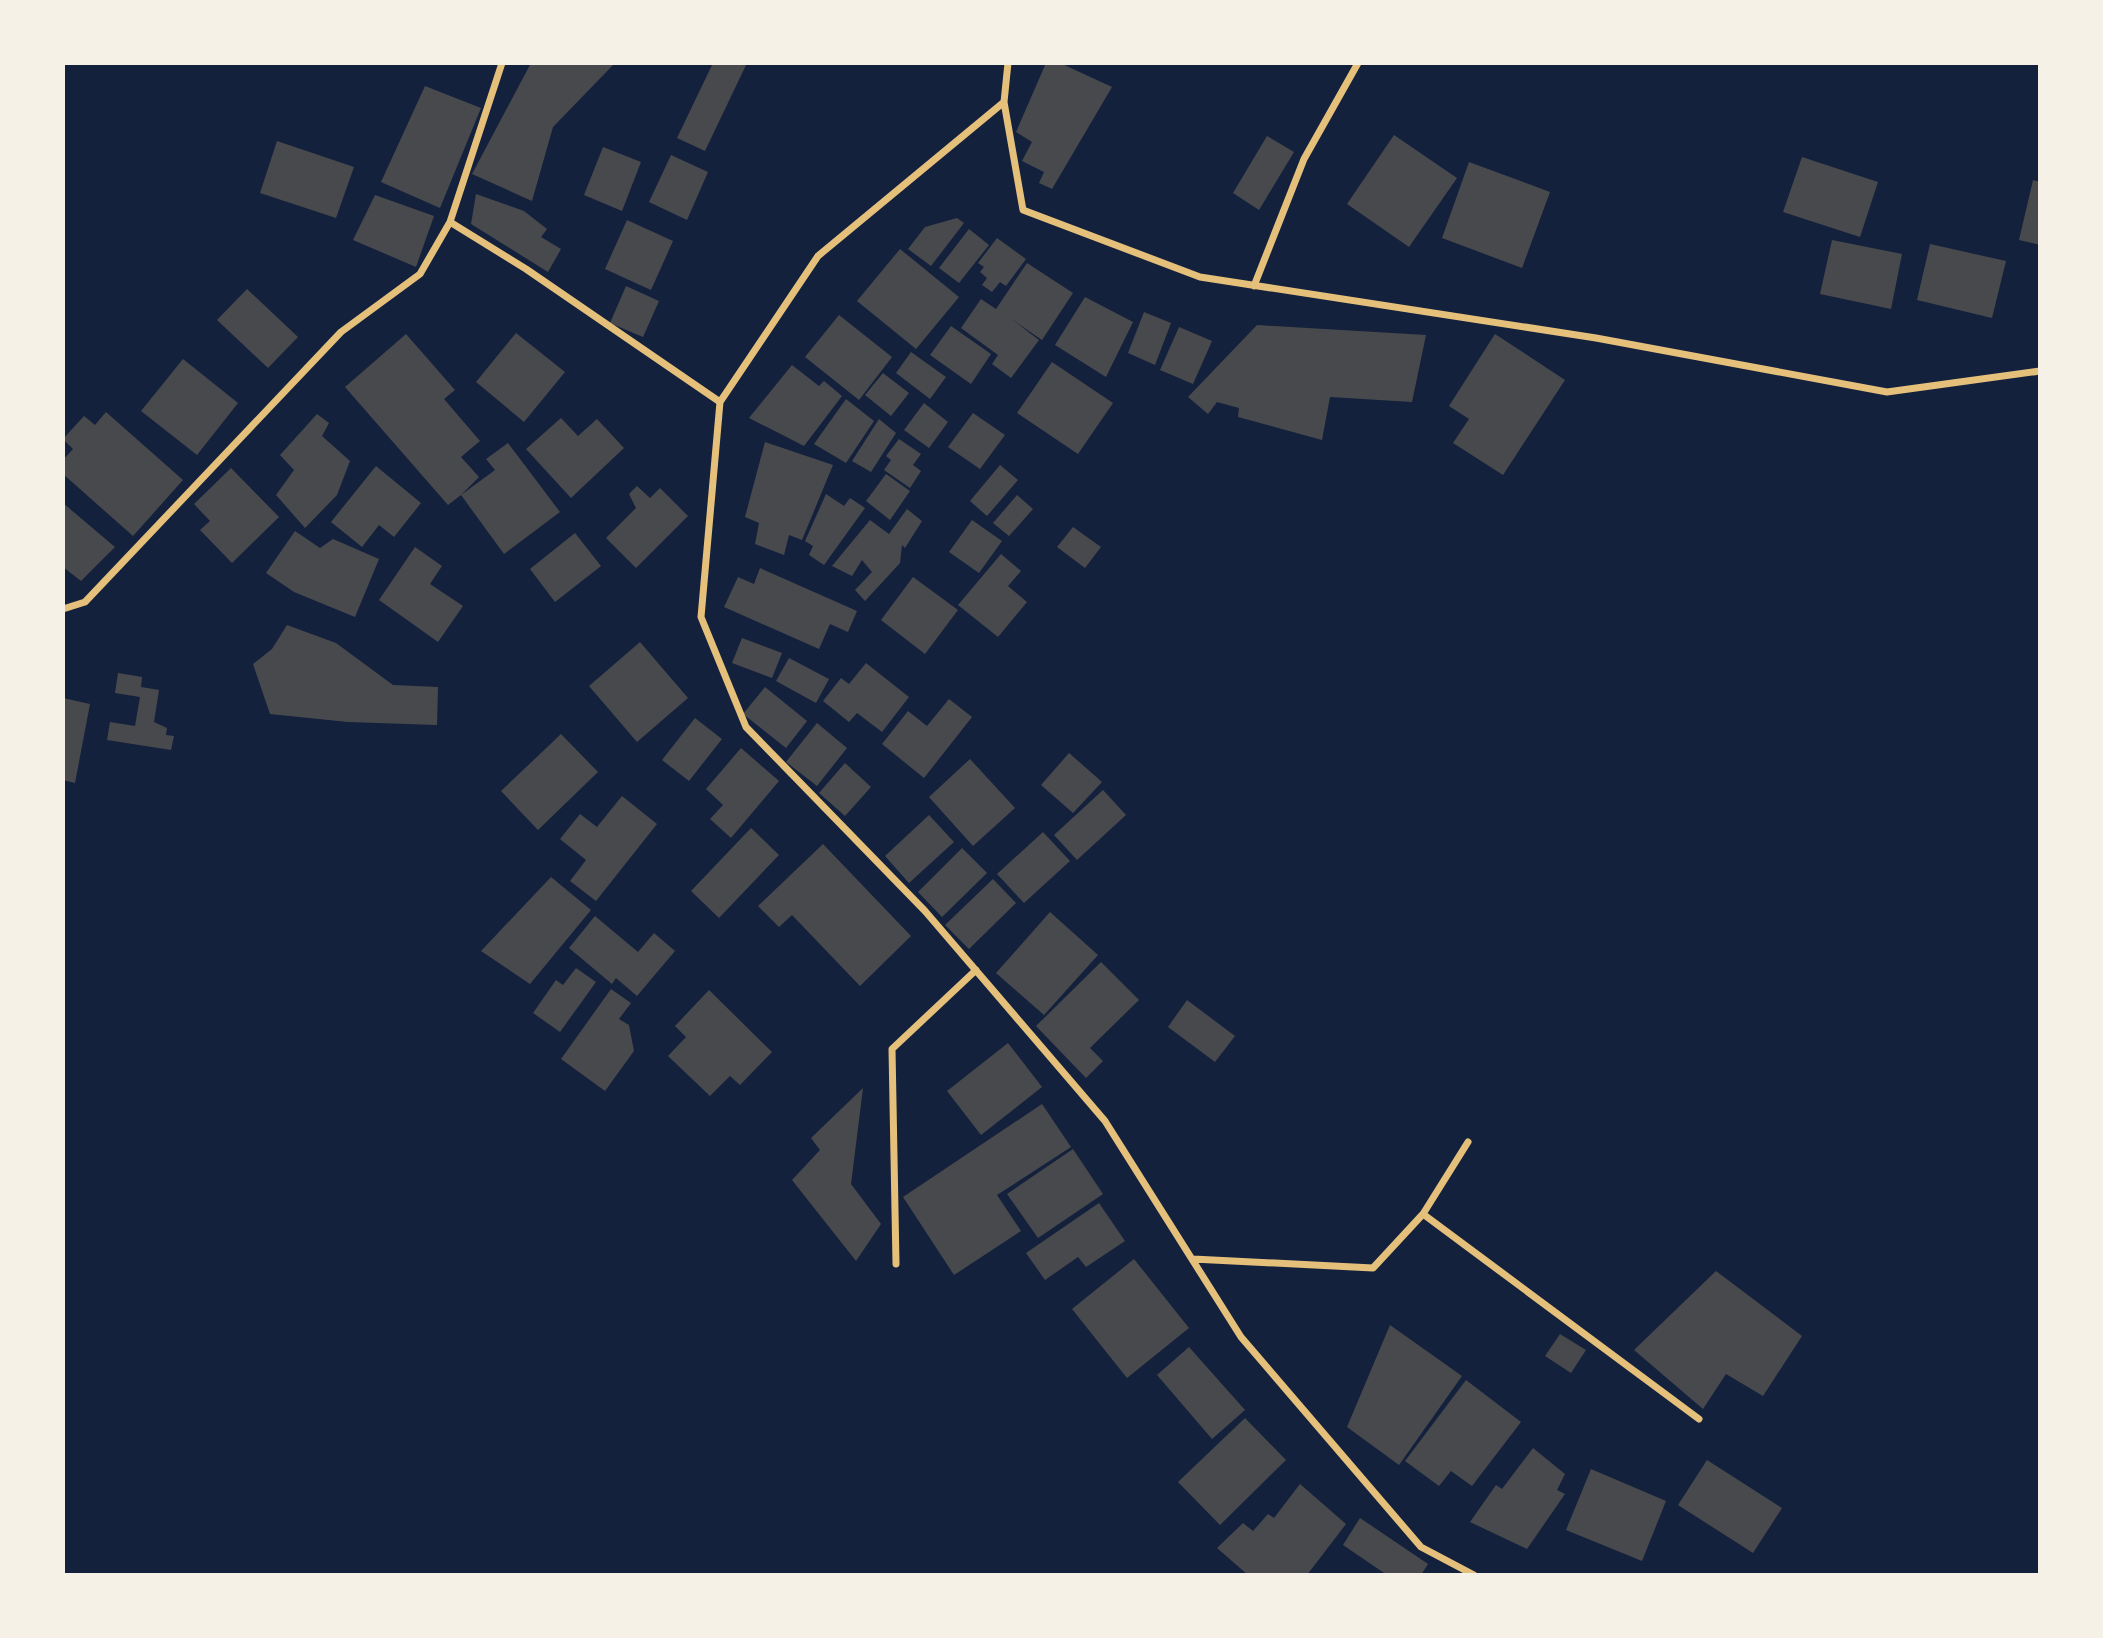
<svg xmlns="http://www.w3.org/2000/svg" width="2103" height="1638" font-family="Lato,sans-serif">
  <rect width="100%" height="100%" fill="#14213d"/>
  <!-- building -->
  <path fill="#48494c" d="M531,63H615L553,127L532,201L472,174Z
    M713,63H747L705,151L677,138Z
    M1046,63H1060L1112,87L1052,189L1039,183L1044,172L1022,161L1032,142L1016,132Z
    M425,86L481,108L440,208L381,182Z
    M1394,135L1457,178L1409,247L1347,204Z
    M1267,136L1294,152L1259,210L1233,193Z
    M277,141L354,167L336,218L260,193Z
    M603,147L641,162L622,211L584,195Z
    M671,155L708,172L687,220L649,202Z
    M1802,157L1878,182L1860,237L1783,212Z
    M1469,162L1550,192L1522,268L1442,238Z
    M2033,180L2040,182V245L2019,240Z
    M476,194L524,211L547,229L541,237L561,249L548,272L471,224Z
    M375,195L434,216L416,267L353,240Z
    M957,218L964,223L931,266L908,249L925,227Z
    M627,220L673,241L651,290L605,269Z
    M969,229L989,245L959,283L939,268Z
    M997,238L1026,259L1006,286L1000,282L992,292L982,285L987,278L980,272L984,267L978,263Z
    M1832,240L1902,254L1891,309L1820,294Z
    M1930,244L2006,261L1992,318L1917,300Z
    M900,249L959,297L916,349L857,301Z
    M1027,263L1073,293L1042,340L1010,318L1039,340L1011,378L992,364L998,355L961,328L981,299L996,309Z
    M626,286L659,301L643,337L610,323Z
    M247,289L298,337L268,368L217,320Z
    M1085,297L1133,322L1106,377L1055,345Z
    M1144,312L1171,323L1155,365L1128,353Z
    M839,315L892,357L859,400L805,357Z
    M1257,325L1426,335L1412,402L1330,397L1322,440L1238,417L1239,408L1217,402L1208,414L1188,397Z
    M951,326L991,354L971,384L930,355Z
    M1179,327L1212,341L1193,384L1160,370Z
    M516,333L565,372L524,422L476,382Z
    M406,334L455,390L444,399L480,441L461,457L479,477L461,495L495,470L486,459L508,443L560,512L504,554L461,495L448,505L345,387Z
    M1495,334L1565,380L1503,475L1453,443L1469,419L1449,406Z
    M911,352L946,377L930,399L896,373Z
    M183,359L238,403L197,455L141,411Z
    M1052,362L1113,403L1078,454L1017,413Z
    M792,365L819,386L824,381L842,396L804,446L749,418Z
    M883,373L909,393L891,416L865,395Z
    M846,399L874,421L846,463L814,444Z
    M924,403L948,422L929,448L904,430Z
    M106,412L183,480L133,536L63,474V460L73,449L63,439L84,416L95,425Z
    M973,413L1005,435L980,469L948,447Z
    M317,414L329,423L322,436L350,461L337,495L305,528L276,495L294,470L280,455Z
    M561,418L578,436L597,419L624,448L571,498L526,449Z
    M879,419L896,433L871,472L852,461Z
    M899,439L921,454L913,465L921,471L910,488L884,470L891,460L886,456Z
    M765,442L833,465L802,540L789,535L784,555L755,544L759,523L745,517Z
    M1000,465L1018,480L987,516L970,501Z
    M376,466L421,503L394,537L379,525L362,547L331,522Z
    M231,468L279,517L232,563L200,530L210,521L194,504Z
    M886,474L910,491L890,520L866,501Z
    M637,486L650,498L660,488L688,516L636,568L606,538L636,508L629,494Z
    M826,494L844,506L850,498L865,508L824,565L809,555L813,546L805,541Z
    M1017,495L1033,509L1009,536L993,523Z
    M63,503L115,547L81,581L63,567Z
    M907,509L922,521L905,548L902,545L900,563L865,601L855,590L872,572L862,560L852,576L832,566L870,520L889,534Z
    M972,520L1002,541L979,573L949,552Z
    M1073,527L1101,547L1085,568L1057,547Z
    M295,531L320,548L333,539L379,559L355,617L294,592L266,573Z
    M575,533L601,566L555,602L530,569Z
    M415,547L442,566L430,584L463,606L438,642L379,600Z
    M1001,554L1021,571L1008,586L1027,602L998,637L958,605Z
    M760,568L857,611L848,632L830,624L819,649L724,607L738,577L754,584Z
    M913,577L958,610L925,654L881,620Z
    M287,625L336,643L393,685L438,687L437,725L348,722L270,714L253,664L272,649Z
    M742,638L782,653L772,678L732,663Z
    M640,642L688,698L637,742L589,686Z
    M789,658L829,679L816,703L776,681Z
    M866,663L909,697L882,732L857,713L849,722L823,701L841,678L849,684Z
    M118,673L142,677L141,687L159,690L154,722L167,728L166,735L174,736L171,750L107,740L110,722L135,726L140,697L115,693Z
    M765,687L807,721L786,748L743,714Z
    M63,698L90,704L75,783L63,780Z
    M949,699L972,717L924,778L882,744L908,711L927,726Z
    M695,718L722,739L689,781L662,760Z
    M817,723L847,748L817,786L786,762Z
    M561,734L598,772L538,830L501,791Z
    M741,748L779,781L731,838L710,819L723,805L706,789Z
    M1069,753L1102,782L1073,813L1041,785Z
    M970,759L1015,808L973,846L929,797Z
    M845,763L871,787L845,816L819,793Z
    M1103,790L1126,815L1077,860L1054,835Z
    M622,796L657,824L596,901L570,881L586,860L560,839L580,814L597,827Z
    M929,815L954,842L909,883L885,856Z
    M751,828L779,855L719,918L691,891Z
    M1043,832L1070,861L1024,903L997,874Z
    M823,844L911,936L860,986L792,915L779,927L758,906Z
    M962,848L987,873L942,917L918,892Z
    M551,877L591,910L530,984L481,951Z
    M993,879L1016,903L969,949L945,925Z
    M1050,912L1098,955L1044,1015L996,973Z
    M595,916L638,952L654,933L675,951L637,996L616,978L612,984L569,948Z
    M1101,962L1139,1000L1090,1048L1103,1061L1086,1078L1036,1026Z
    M576,968L596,982L560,1032L533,1013L556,980L563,985Z
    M611,989L631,1003L619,1019L629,1025L634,1051L605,1091L561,1059Z
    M709,990L772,1052L740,1085L730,1076L710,1096L668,1056L686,1037L675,1026Z
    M1187,1000L1235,1036L1215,1062L1168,1027Z
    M1008,1043L1042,1087L981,1135L947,1091Z
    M863,1088L851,1184L881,1224L856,1261L792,1180L820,1150L811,1138Z
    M1042,1104L1071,1147L997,1195L1021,1231L954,1275L903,1197Z
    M1073,1149L1103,1194L1038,1238L1007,1194Z
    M1099,1203L1125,1241L1086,1267L1078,1257L1045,1280L1026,1253Z
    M1134,1259L1189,1328L1127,1378L1072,1309Z
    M1716,1271L1802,1336L1763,1396L1726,1374L1703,1409L1634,1350Z
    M1390,1325L1462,1376L1399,1465L1347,1427Z
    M1560,1334L1586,1350L1571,1373L1545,1356Z
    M1189,1347L1245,1410L1212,1439L1157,1375Z
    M1466,1380L1521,1422L1472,1486L1451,1471L1439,1486L1405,1461Z
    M1245,1418L1286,1460L1220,1525L1178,1482Z
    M1533,1448L1565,1474L1557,1490L1565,1494L1527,1549L1470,1522L1496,1485L1502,1489Z
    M1707,1460L1782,1508L1753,1553L1678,1505Z
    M1591,1469L1666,1501L1642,1561L1566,1530Z
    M1300,1484L1346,1524L1307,1575H1248L1217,1548L1243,1523L1253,1531L1268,1514L1274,1518Z
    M1360,1518L1428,1564L1421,1575H1387L1343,1545Z"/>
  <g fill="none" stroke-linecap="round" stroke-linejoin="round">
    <!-- minor -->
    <path stroke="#e5c07b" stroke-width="7" d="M1008,63L1004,102L1023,210L1200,277L1596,338L1887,392L2040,371
      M450,222L526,269L720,402L701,617L746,727L925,911L1105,1121L1241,1337L1421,1547L1474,1575
      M1254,286L1304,159L1358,63
      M720,402L818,256L1004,102
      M63,609L85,602L341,332L420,274L450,222L502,63
      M1468,1142L1423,1214L1699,1419
      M1193,1259L1373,1268L1423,1214
      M896,1264L892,1049L976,970"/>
  </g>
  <!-- border -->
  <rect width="2103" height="1638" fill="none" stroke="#f6f1e7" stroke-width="130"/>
</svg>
